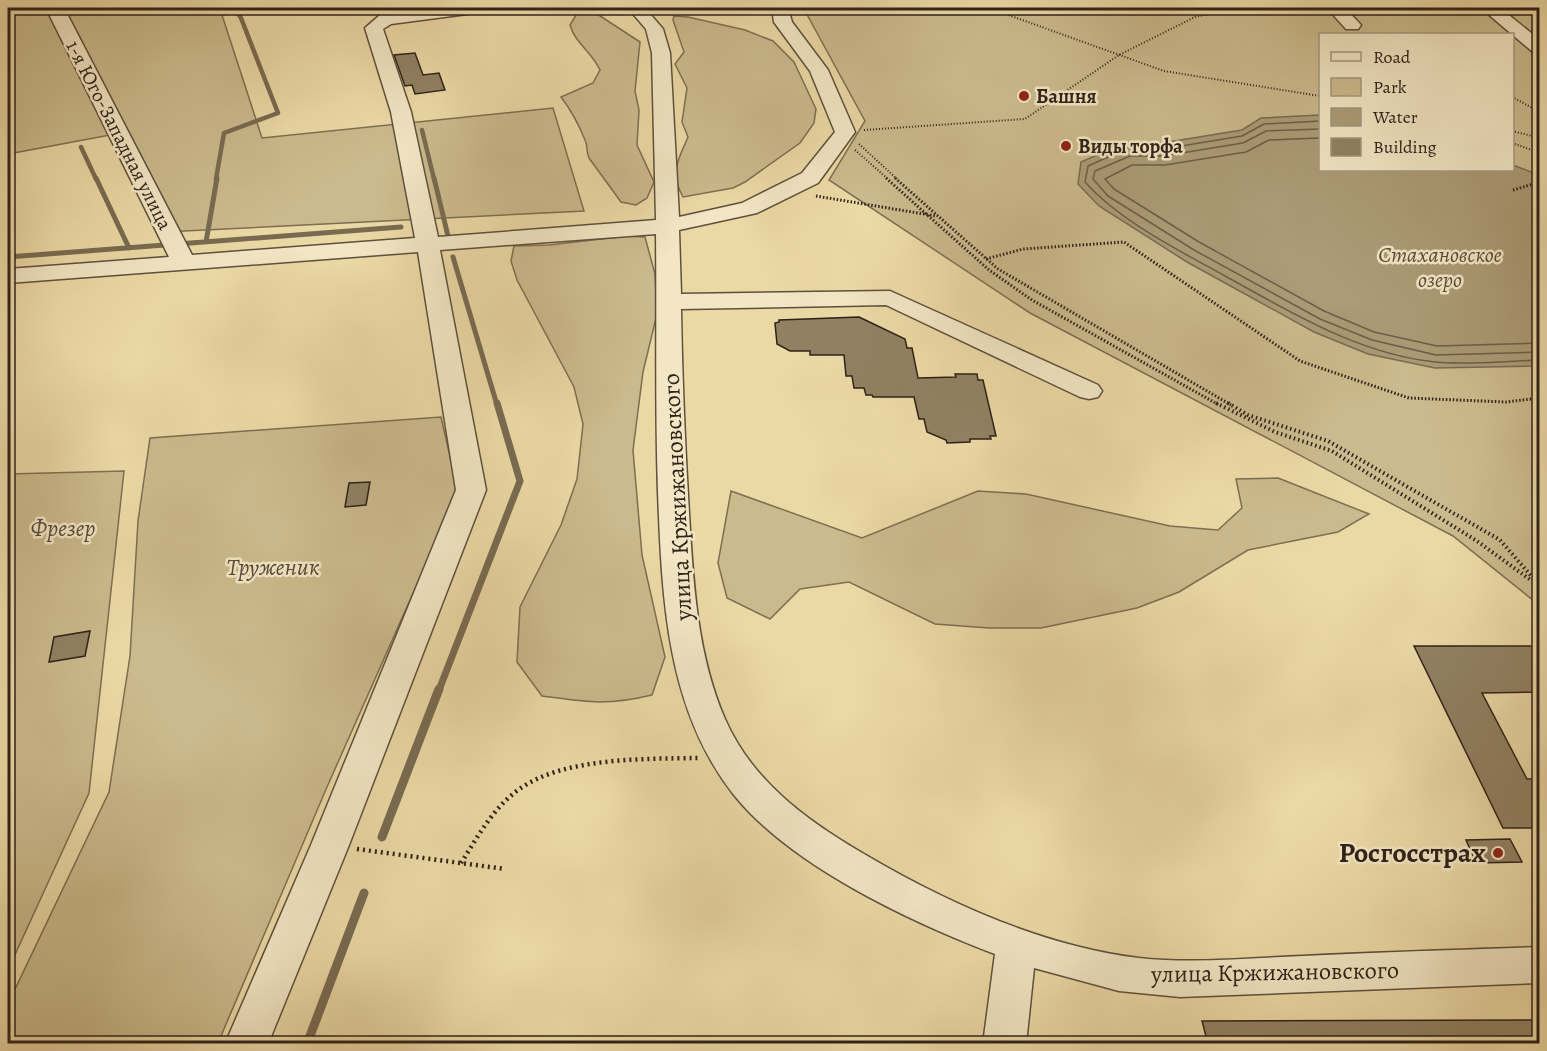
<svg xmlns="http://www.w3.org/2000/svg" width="1547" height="1051" font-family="Alegreya,serif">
  <rect width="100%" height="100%" fill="#ebd9a5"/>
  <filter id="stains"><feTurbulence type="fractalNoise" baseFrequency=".00333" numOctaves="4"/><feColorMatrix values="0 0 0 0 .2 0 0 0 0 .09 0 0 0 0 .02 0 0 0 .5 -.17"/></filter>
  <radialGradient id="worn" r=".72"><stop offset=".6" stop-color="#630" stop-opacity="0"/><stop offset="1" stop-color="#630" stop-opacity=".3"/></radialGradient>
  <!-- green -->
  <path fill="#cbba8d" stroke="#7d6e54" stroke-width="1.5" fill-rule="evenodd" d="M8,8H286L222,15L262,138L553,108L584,211L164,232L110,135L8,154Z
    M588,8L640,42L635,91L639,110L637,145L654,182L647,198L636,205L621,202L589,158C586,152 588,146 585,140C579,125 571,110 561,97L593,83L600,70C592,52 575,43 570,25L576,15Z
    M877,8H1539V605L1453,536L1030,313L829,180L865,121L804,9ZM1320,34H1512V170H1320Z
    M674,16L688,17L745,30L773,41L794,62L816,109L814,123L800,143L745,182L733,188L683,197C669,172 678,161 688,137L682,122L687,88L675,64L684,52L673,20Z
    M627,236L645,237L655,274L657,314L643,372L633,450L642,555L665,657L652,695C607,706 586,702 542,696L517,662L520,607L561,525L577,479L583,424L574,387L517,280L511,261L514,246L549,245Z
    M441,417L458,492L327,787L218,1043H8V1004L109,792L130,656L138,521L150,438Z
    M124,471L89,793L8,970V474Z
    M1278,478L1369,514L1338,532L1248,550L1179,592L1137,608L1041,628H989L935,624L849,582L800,589L770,619L727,598L718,563L731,491L862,538L978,491L1026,494L1170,526L1218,530L1242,508L1236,479Z"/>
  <!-- water -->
  <path fill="#ab9b76" stroke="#796b51" stroke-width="1.5" d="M1320,115V170H1512L1513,165L1539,175V366L1435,368L1368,354L1314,332L1187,262L1099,206L1078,184L1081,162L1127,142L1162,143L1242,130L1261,118Z"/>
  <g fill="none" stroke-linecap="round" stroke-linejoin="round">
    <!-- shore -->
    <path stroke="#6d5e48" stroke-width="1.5" d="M1320,121L1264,124L1242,136L1163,149L1128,148L1088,166L1085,182C1120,221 1178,250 1225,276C1291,312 1358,354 1435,362C1468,365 1506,361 1540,360
      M1320,129L1266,131L1243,143L1163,156H1130L1095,171L1093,179L1108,196L1194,250L1320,319L1372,340L1436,355L1540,352
      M1320,138L1269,140L1246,152L1165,165H1132L1105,179L1114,189L1199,242L1324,311L1374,332L1437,346L1540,343"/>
    <!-- stream-far3 -->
    <path stroke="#796b51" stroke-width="4.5" d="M422,130L434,179
      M81,147L96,179
      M216,179L224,133L278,113L241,18L234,8"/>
    <!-- stream-far2 -->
    <path stroke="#796b51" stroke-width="5" d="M96,178L129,248
      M434,178L448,236
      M206,242L217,178
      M8,257L401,227
      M453,257L497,405"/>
    <!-- stream-far1 -->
    <path stroke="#796b51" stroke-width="7" d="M439,690L520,481L497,403"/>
    <!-- stream -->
    <path stroke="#796b51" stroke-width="9" d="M382,837L439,689
      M307,1044L364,893"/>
  </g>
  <!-- building -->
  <path fill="#918162" stroke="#2f221a" stroke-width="1.5" d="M415,53L423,75L439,73L445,90L415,94L412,85L405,86L394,55Z
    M859,317L905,339L907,348H912L918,378L956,377L955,374H977L978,380H983L996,436H990L991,439H970V442L947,443L946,440L927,432L924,419H919L914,397H873L872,395H866L864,388H854L852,376H846L844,355H810V351H790L777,344L775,323L779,322V320Z
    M370,482L366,505L345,507L349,483Z
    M90,631L85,656L49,662L54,637Z
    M1414,646H1539V692L1482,693L1527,779H1539V828H1503Z
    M1510,839L1522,862L1476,863L1466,840Z
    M1539,1020V1044H1208L1202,1021Z"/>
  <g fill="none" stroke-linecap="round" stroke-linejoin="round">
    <defs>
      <path id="minor" d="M46,8H64L192,255L415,238L391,112L365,28L380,15L386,14L437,8H484L481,12L475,13L391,24L383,29L411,112L438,237L656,220L652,53L646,29L628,8H645L663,29L670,53L679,217L742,203L802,173L835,132L810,71L774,22L772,8H788L792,22L828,70L855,132L818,183L757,213L679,230L681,294L890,291L1098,385L1102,391L1098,397L1089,399L1080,397L886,305L681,309C682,377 685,445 689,513C693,581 697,655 725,719C752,781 807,821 864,854C947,903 1042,946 1139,958C1193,964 1249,958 1303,956C1382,952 1461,950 1540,947V983L1180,997L1119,991L1034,968L1026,1044H983L995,954C911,922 791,866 734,795C666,709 662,597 658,492C655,406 657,320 656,234L440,250L486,490L349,845L268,1044H225L311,845L456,490L418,252L8,283V269L169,257Z
        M1327,8H1345L1361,25L1358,29H1346Z
        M1481,8H1500L1540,40V54L1534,53Z"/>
    </defs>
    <!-- minor casing -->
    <use href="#minor" stroke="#5e503d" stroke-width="3"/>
    <!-- path-far3 -->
    <path stroke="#2f221a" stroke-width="2" stroke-dasharray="1 2" stroke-linecap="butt" d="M989,8L1164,71L1320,96
      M1522,8L1540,21
      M1539,8L1534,11L1540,12
      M1512,97L1540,112
      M864,130L1025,119L1119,55L1195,17L1236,8
      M1512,131L1540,138
      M1512,143L1540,153
      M859,144L897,179
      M855,150L888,179"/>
    <!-- path-far2 -->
    <path stroke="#2f221a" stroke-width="3" stroke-dasharray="1.5 2" stroke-linecap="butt" d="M886,178L989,270L1032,300L1219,405
      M895,178L998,269L1231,405
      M1513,190L1540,182
      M816,196L936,216
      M986,259L1023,249L1124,242L1300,361L1409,398L1506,402L1540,398"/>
    <!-- path-far1 -->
    <path stroke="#2f221a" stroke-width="4" stroke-dasharray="1.5 3" stroke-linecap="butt" d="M1216,403L1275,432L1332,451L1477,541L1532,581
      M1228,403L1248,415L1328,441L1500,540L1540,586"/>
    <!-- path -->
    <path stroke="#2f221a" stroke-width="4.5" stroke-dasharray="2 4" stroke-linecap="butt" d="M357,849L505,869
      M461,863C477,838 493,808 518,790C563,757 644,759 698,758"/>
    <!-- minor -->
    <use href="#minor" fill="#f2e6c4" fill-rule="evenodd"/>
  </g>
  <!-- markers -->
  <g fill="#8f2418" stroke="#f2e6c4" stroke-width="2">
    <circle cx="1024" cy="96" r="6"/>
    <circle cx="1066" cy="146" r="6"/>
    <circle cx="1498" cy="853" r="6"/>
  </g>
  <g text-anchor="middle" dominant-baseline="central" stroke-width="5" stroke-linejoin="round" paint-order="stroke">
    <!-- far-poi labels -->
    <g font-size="20" font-weight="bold" fill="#2f221a" stroke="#f2e6c4" text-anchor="start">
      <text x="1036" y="96">Башня</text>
      <text x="1078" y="146">Виды торфа</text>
    </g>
    <!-- far-street labels -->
    <g font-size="20" fill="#2f221a" stroke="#f2e6c4">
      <text transform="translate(119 135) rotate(63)">1-я Юго-Западная улица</text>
    </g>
    <!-- far-water labels -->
    <g font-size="22" font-style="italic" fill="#5a4c3a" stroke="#f2e6c4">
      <text x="1440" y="255">Стахановское<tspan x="1440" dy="25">озеро</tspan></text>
    </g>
    <!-- street labels -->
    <g font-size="24" fill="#2f221a" stroke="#f2e6c4">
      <text transform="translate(677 497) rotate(-93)">улица Кржижановского</text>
      <text transform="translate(1275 972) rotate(-1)">улица Кржижановского</text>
    </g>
    <!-- park labels -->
    <g font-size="24" font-style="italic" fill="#564837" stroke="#f2e6c4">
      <text x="63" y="528">Фрезер</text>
      <text x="273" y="567">Труженик</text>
    </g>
    <!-- near-poi labels -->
    <g font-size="28" font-weight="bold" fill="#2f221a" stroke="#f2e6c4" text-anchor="end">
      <text x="1486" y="853">Росгосстрах</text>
    </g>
  </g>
  <!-- margin -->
  <rect width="1547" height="1051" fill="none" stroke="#ebd9a5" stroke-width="30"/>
  <rect x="9" y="9" width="1529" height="1033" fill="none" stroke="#2f221a" stroke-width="3"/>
  <rect x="15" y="15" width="1517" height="1021" fill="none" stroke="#2f221a" stroke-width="1.5"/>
  <!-- legend -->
  <rect x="1319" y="33" width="195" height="138" fill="#f2e6c4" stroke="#a49880" stroke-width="1.5"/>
  <rect x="1331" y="52" width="30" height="9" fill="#f2e6c4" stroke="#a49880" stroke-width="1.5"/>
  <text x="1373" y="63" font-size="18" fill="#2f221a">Road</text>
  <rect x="1331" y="78" width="30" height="18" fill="#cbba8d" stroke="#a49880" stroke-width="1.5"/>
  <text x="1373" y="93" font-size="18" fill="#2f221a">Park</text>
  <rect x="1331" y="108" width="30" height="18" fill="#ab9b76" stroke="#a49880" stroke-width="1.5"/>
  <text x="1373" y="123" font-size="18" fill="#2f221a">Water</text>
  <rect x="1331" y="138" width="30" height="18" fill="#918162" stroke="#a49880" stroke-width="1.5"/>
  <text x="1373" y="153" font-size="18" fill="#2f221a">Building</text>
  <rect width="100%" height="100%" filter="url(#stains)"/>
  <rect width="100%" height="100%" fill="url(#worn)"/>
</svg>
